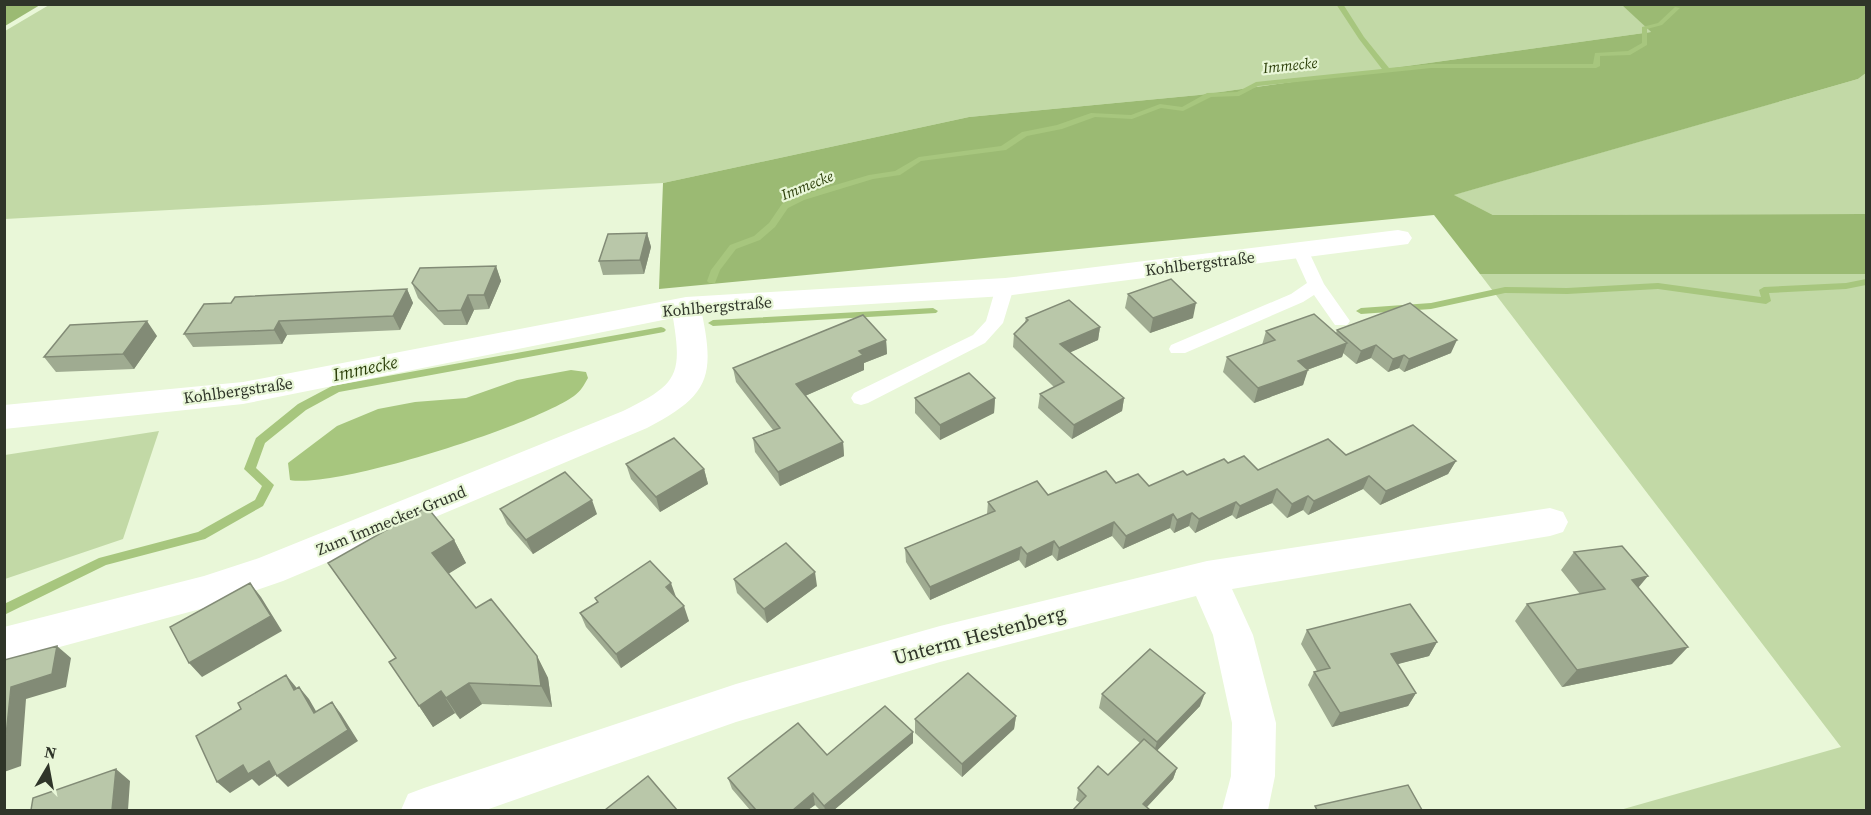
<svg xmlns="http://www.w3.org/2000/svg" width="1871" height="815" font-family="'Source Serif 4',serif">
  <rect width="100%" height="100%" fill="#e9f7d8"/>
  <!-- green -->
  <path fill="#c2d9a6" d="M1622,4L1651,32L1199,95L969,117L663,183L5,219V31L49,5Z
    M1866,73V214L1493,215L1453,195L1858,79Z
    M1480,274H1866V810H1620L1841,747Z
    M159,431L123,539L5,579V455Z"/>
  <!-- forest -->
  <path fill="#9bba73" d="M5,4H40V5L5,26Z
    M1622,5H1866V73L1858,79L1454,195L1493,215L1866,214V274H1480L1434,215L659,289L663,183L969,117L1199,95L1651,32Z"/>
  <!-- water -->
  <path fill="#a7c67e" d="M571,370L586,372L588,378C584,385 581,391 574,396C534,425 337,489 290,480L288,463L337,426L378,409L415,402L466,398L517,380Z"/>
  <g fill="none" stroke-linecap="round" stroke-linejoin="round">
    <!-- stream -->
    <path fill="#a7c67e" fill-rule="evenodd" d="M1336,4H1343L1364,37L1389,68L1431,64H1593L1595,53L1628,51L1642,43V27L1658,23L1675,7L1680,8L1662,25L1647,29V45L1630,55L1600,56V66L1596,68H1431L1258,86L1239,96L1211,97L1183,111L1161,108L1132,119L1095,117L1062,129L1027,136L1006,150L921,161L900,175L873,179L804,200L788,208L775,227L760,240L736,249L720,270L715,283H709L707,281L711,270L730,245L754,236L769,223L782,204L798,196L869,175L895,171L919,157L1001,146L1022,132L1057,125L1091,113L1131,115L1160,104L1182,107L1207,93L1237,92L1256,82L1382,69L1359,39Z
      M1866,279V285L1846,289L1769,293L1771,301L1766,304L1658,289L1567,294L1505,293L1431,309L1361,314L1356,311L1361,308L1431,303L1505,287L1567,288L1658,283L1761,297L1759,290L1764,287L1846,283Z
      M933,308L938,311L936,313L713,326L708,323L713,320Z
      M661,327L664,328L666,330L664,332L339,392L306,410L265,443L256,468L274,485L263,506L205,539L106,565L4,615V604L99,558L198,532L255,500L262,486L244,469L256,438L298,404L332,386Z"/>
    <!-- service -->
    <path fill="#fff" fill-rule="evenodd" d="M1301,247L1309,252L1324,284L1350,321L1347,325H1335L1314,295L1303,302L1185,353H1171L1169,349L1171,345L1291,294L1307,283L1293,252Z
      M1005,282L1011,283L1014,287L1003,323L985,343L868,403L861,405L854,403L851,398L854,393L973,335L986,321L996,287L999,283Z"/>
    <!-- minor -->
    <path fill="#fff" fill-rule="evenodd" d="M1398,230L1408,232L1412,238L1408,244L1005,296L702,314C716,380 706,397 647,428L283,581L204,608L4,662V627L204,576L259,558L623,411C676,385 683,377 673,318L243,404L4,429V405L243,382L686,297L1005,278Z
      M1550,508L1563,512L1568,522L1563,532L1550,536L1232,589L1253,635L1276,723L1275,776L1268,810H1222L1231,776L1232,723L1213,635L1196,596L940,662L736,722L486,810H401L408,794L424,788L736,684L940,626L1207,561Z"/>
  </g>
  <!-- wall -->
  <path fill="#9fab91" d="M647,233L651,247L644,274L603,275L599,261Z
    M496,266L501,281L489,309L474,310L467,325H444L418,298L412,283Z
    M407,289L413,303L400,330L287,335L282,344L193,347L184,334L231,303Z
    M1128,294L1193,318L1150,333L1125,308Z
    M1026,318L1100,327L1098,340L1070,352L1124,398L1122,411L1072,439L1038,408L1040,394L1054,387L1013,347L1014,334L1025,322Z
    M1337,330L1451,353L1404,372L1399,368L1388,372L1371,358L1356,364L1343,353L1342,357L1307,370L1303,385L1254,403L1223,372L1227,357L1262,345L1266,331L1336,333Z
    M157,336L134,369L56,372L44,357Z
    M886,340L887,354L864,363V370L805,396L843,442L844,456L780,486L755,452L753,438L773,430L736,382L733,368Z
    M915,398H995L994,413L940,440L915,413Z
    M1346,455L1456,461L1448,474L1380,505L1363,489L1308,515L1303,510L1287,518L1272,503L1236,519L1232,515L1195,533L1189,526L1174,533L1170,528L1123,549L1112,536L1057,561L1052,555L1025,568L1019,560L930,600L906,562L905,548L987,514L988,502L1048,495L1116,483L1149,486L1228,463L1258,470Z
    M626,464L704,469L708,484L660,512L631,479Z
    M500,509L597,514L533,554L507,524Z
    M454,540L466,563L448,573L476,608L537,656L548,678L552,707L482,704L460,719L455,713L433,727L419,706L396,658L328,563Z
    M1574,552L1639,588L1672,664L1562,687L1515,621L1527,604L1580,594L1561,570Z
    M734,579L817,586L767,623L737,593Z
    M595,598H676L689,621L621,668L586,627L580,613L597,602Z
    M1307,630L1437,642L1429,656L1397,664L1416,693L1408,706L1332,727L1308,685L1314,672L1317,671L1301,644Z
    M1102,694L1200,706L1157,750L1177,768L1173,779L1146,808L1080,803L1076,800L1078,788L1108,775L1140,743L1099,708Z
    M1016,716L1014,729L962,777L915,733V719Z
    M913,732V743L834,810H820L815,805L808,810H750L732,789L728,778L827,755Z"/>
  <!-- shaded-wall -->
  <path fill="#828b76" d="M647,233L651,247L644,274L640,260Z
    M496,266L501,281L489,309L484,295Z
    M407,289L413,303L400,330L393,316Z
    M468,295L474,310L467,325L461,310Z
    M1196,303L1193,318L1150,333L1153,318Z
    M147,321L157,336L134,369L123,354Z
    M279,321L287,335L282,344L274,330Z
    M1100,327L1098,340L1058,358L1060,344Z
    M886,340L887,354L864,363V370L798,399L796,384L859,351Z
    M1457,340L1451,353L1404,372L1409,359Z
    M1347,343L1342,357L1293,375L1298,361Z
    M1376,345L1371,358L1356,364L1361,351Z
    M1404,355L1399,368L1388,372L1393,359Z
    M1308,370L1303,385L1254,403L1258,388Z
    M995,398L994,413L940,440V425Z
    M1124,398L1122,411L1072,439L1074,425Z
    M843,442L844,456L780,486L778,472Z
    M1456,461L1448,474L1380,505L1386,491Z
    M704,469L708,484L660,512L656,497Z
    M1369,476L1363,489L1308,515L1314,501Z
    M1277,489L1272,503L1236,519L1240,506Z
    M1308,496L1303,510L1287,518L1292,504Z
    M592,500L597,514L533,554L526,540Z
    M1236,502L1232,515L1195,533L1199,519Z
    M1192,513L1189,526L1174,533L1177,520Z
    M1173,514L1170,528L1123,549L1126,536Z
    M1114,522L1112,536L1057,561L1059,548Z
    M454,540L466,563L445,576L432,553Z
    M1054,541L1052,555L1025,568L1027,554Z
    M1021,547L1019,560L930,600V587Z
    M815,572L817,586L767,623L764,609Z
    M1648,576L1633,594L1632,580Z
    M250,583L261,597L282,631L202,677L189,663Z
    M671,583L676,597L666,587Z
    M684,606L689,621L621,668L616,654Z
    M1437,642L1429,656L1383,668L1391,654Z
    M57,646L71,658L66,687L26,699L21,766L4,772V755L11,687Z
    M1688,647L1672,664L1562,687L1577,670Z
    M537,656L548,678L552,707L541,686Z
    M286,675L296,687L305,702L294,690Z
    M469,683L482,704L460,719L446,698Z
    M299,687L309,699L324,725L314,713Z
    M441,691L455,713L433,727L419,706Z
    M1205,693L1200,706L1153,755L1157,742Z
    M1416,693L1408,706L1332,727L1340,713Z
    M332,702L341,714L358,741L288,787L277,776Z
    M1016,716L1014,729L962,777V764Z
    M913,732V743L834,810H825L824,806Z
    M269,761L280,772L259,786L252,779L230,793L217,782L243,765Z
    M1177,768L1173,779L1144,810L1143,804Z
    M116,769L130,781L128,810H112Z
    M813,793L815,805L808,810H793Z"/>
  <!-- building -->
  <path fill="#b9c7a9" stroke="#828b76" stroke-width="1.5" d="M647,233L640,260L599,261L608,234Z
    M496,266L484,295H468L461,310L438,311L412,283L420,268Z
    M1171,279L1196,303L1153,318L1128,294Z
    M407,289L393,316L279,321L274,330L184,334L204,304L231,303L235,297Z
    M1069,300L1100,327L1060,344L1124,398L1074,425L1040,394L1064,382L1014,334L1028,320L1026,318Z
    M1410,303L1457,340L1409,359L1404,355L1393,359L1376,345L1361,351L1337,330Z
    M1314,314L1347,343L1298,361L1308,370L1258,388L1227,357L1275,340L1266,331Z
    M863,315L886,340L859,351L863,355L796,384L843,442L778,472L753,438L780,428L733,368Z
    M147,321L123,354L44,357L70,325Z
    M969,373L995,398L940,425L915,398Z
    M1413,425L1456,461L1386,491L1369,476L1314,501L1308,496L1292,504L1277,489L1240,506L1236,502L1199,519L1192,513L1177,520L1173,514L1126,536L1114,522L1059,548L1054,541L1027,554L1021,547L930,587L905,548L995,511L988,502L1037,481L1048,495L1106,471L1116,483L1138,474L1149,486L1183,471L1187,475L1224,459L1228,463L1244,456L1258,470L1328,439L1346,455Z
    M674,438L704,469L656,497L626,464Z
    M565,472L592,500L526,540L500,509Z
    M427,507L454,540L432,553L476,608L491,599L537,656L541,686L469,683L446,698L441,691L419,706L389,662L396,658L328,563Z
    M786,543L815,572L764,609L734,579Z
    M1622,546L1648,576L1632,580L1688,647L1577,670L1527,604L1605,589L1574,552Z
    M650,561L671,583L666,587L684,606L616,654L580,613L598,602L595,598Z
    M250,583L271,616L189,663L170,627Z
    M1410,604L1437,642L1391,654L1416,693L1340,713L1314,672L1330,668L1307,630Z
    M57,646L52,674L11,687L4,755V660Z
    M1150,649L1205,693L1157,742L1102,694Z
    M968,673L1016,716L962,764L915,719Z
    M286,675L294,690L299,687L314,713L332,702L348,730L277,776L269,761L248,774L243,765L217,782L196,736L241,709L238,703Z
    M885,706L913,732L824,806L813,793L793,810H756L728,778L798,723L827,755Z
    M1144,739L1177,768L1143,804L1150,810H1073L1086,796L1078,788L1098,766L1108,775Z
    M116,769L112,810H31L33,798Z
    M648,776L677,810H605Z
    M1408,785L1422,810H1317L1315,806Z"/>
  <g text-anchor="middle" dominant-baseline="central" stroke-width="4.5" stroke-linejoin="round" paint-order="stroke">
    <!-- far-water labels -->
    <g font-size="15" font-style="italic" fill="#2c3f0a" stroke="#e9f7d8">
      <text transform="translate(1290 65) rotate(-6)">Immecke</text>
      <text transform="translate(807 185) rotate(-22)">Immecke</text>
    </g>
    <!-- street labels -->
    <g font-size="16" fill="#2f3529" stroke="#e9f7d8">
      <text transform="translate(1200 263) rotate(-7)">Kohlbergstraße</text>
      <text transform="translate(717 306) rotate(-5)">Kohlbergstraße</text>
      <text transform="translate(238 390) rotate(-8)">Kohlbergstraße</text>
      <text transform="translate(391 520) rotate(-22)">Zum Immecker Grund</text>
    </g>
    <!-- water labels -->
    <g font-size="18" font-style="italic" fill="#2c3f0a" stroke="#e9f7d8">
      <text transform="translate(365 368) rotate(-12)">Immecke</text>
    </g>
    <!-- near-street labels -->
    <g font-size="20" fill="#2f3529" stroke="#e9f7d8">
      <text transform="translate(979 635) rotate(-15)">Unterm Hestenberg</text>
    </g>
  </g>
  <!-- border -->
  <rect width="1871" height="815" fill="none" stroke="#2f3529" stroke-width="12"/>
  <!-- north arrow -->
  <g transform="translate(48 767) rotate(10)" stroke="#e9f7d8" stroke-width="4.5" paint-order="stroke">
  <path d="M0-4.5L10 22L0 15L-10 22Z" fill="#2f3529"/>
  <text y="-9" font-size="16" font-weight="bold" text-anchor="middle" fill="#2f3529">N</text>
  </g>
</svg>
